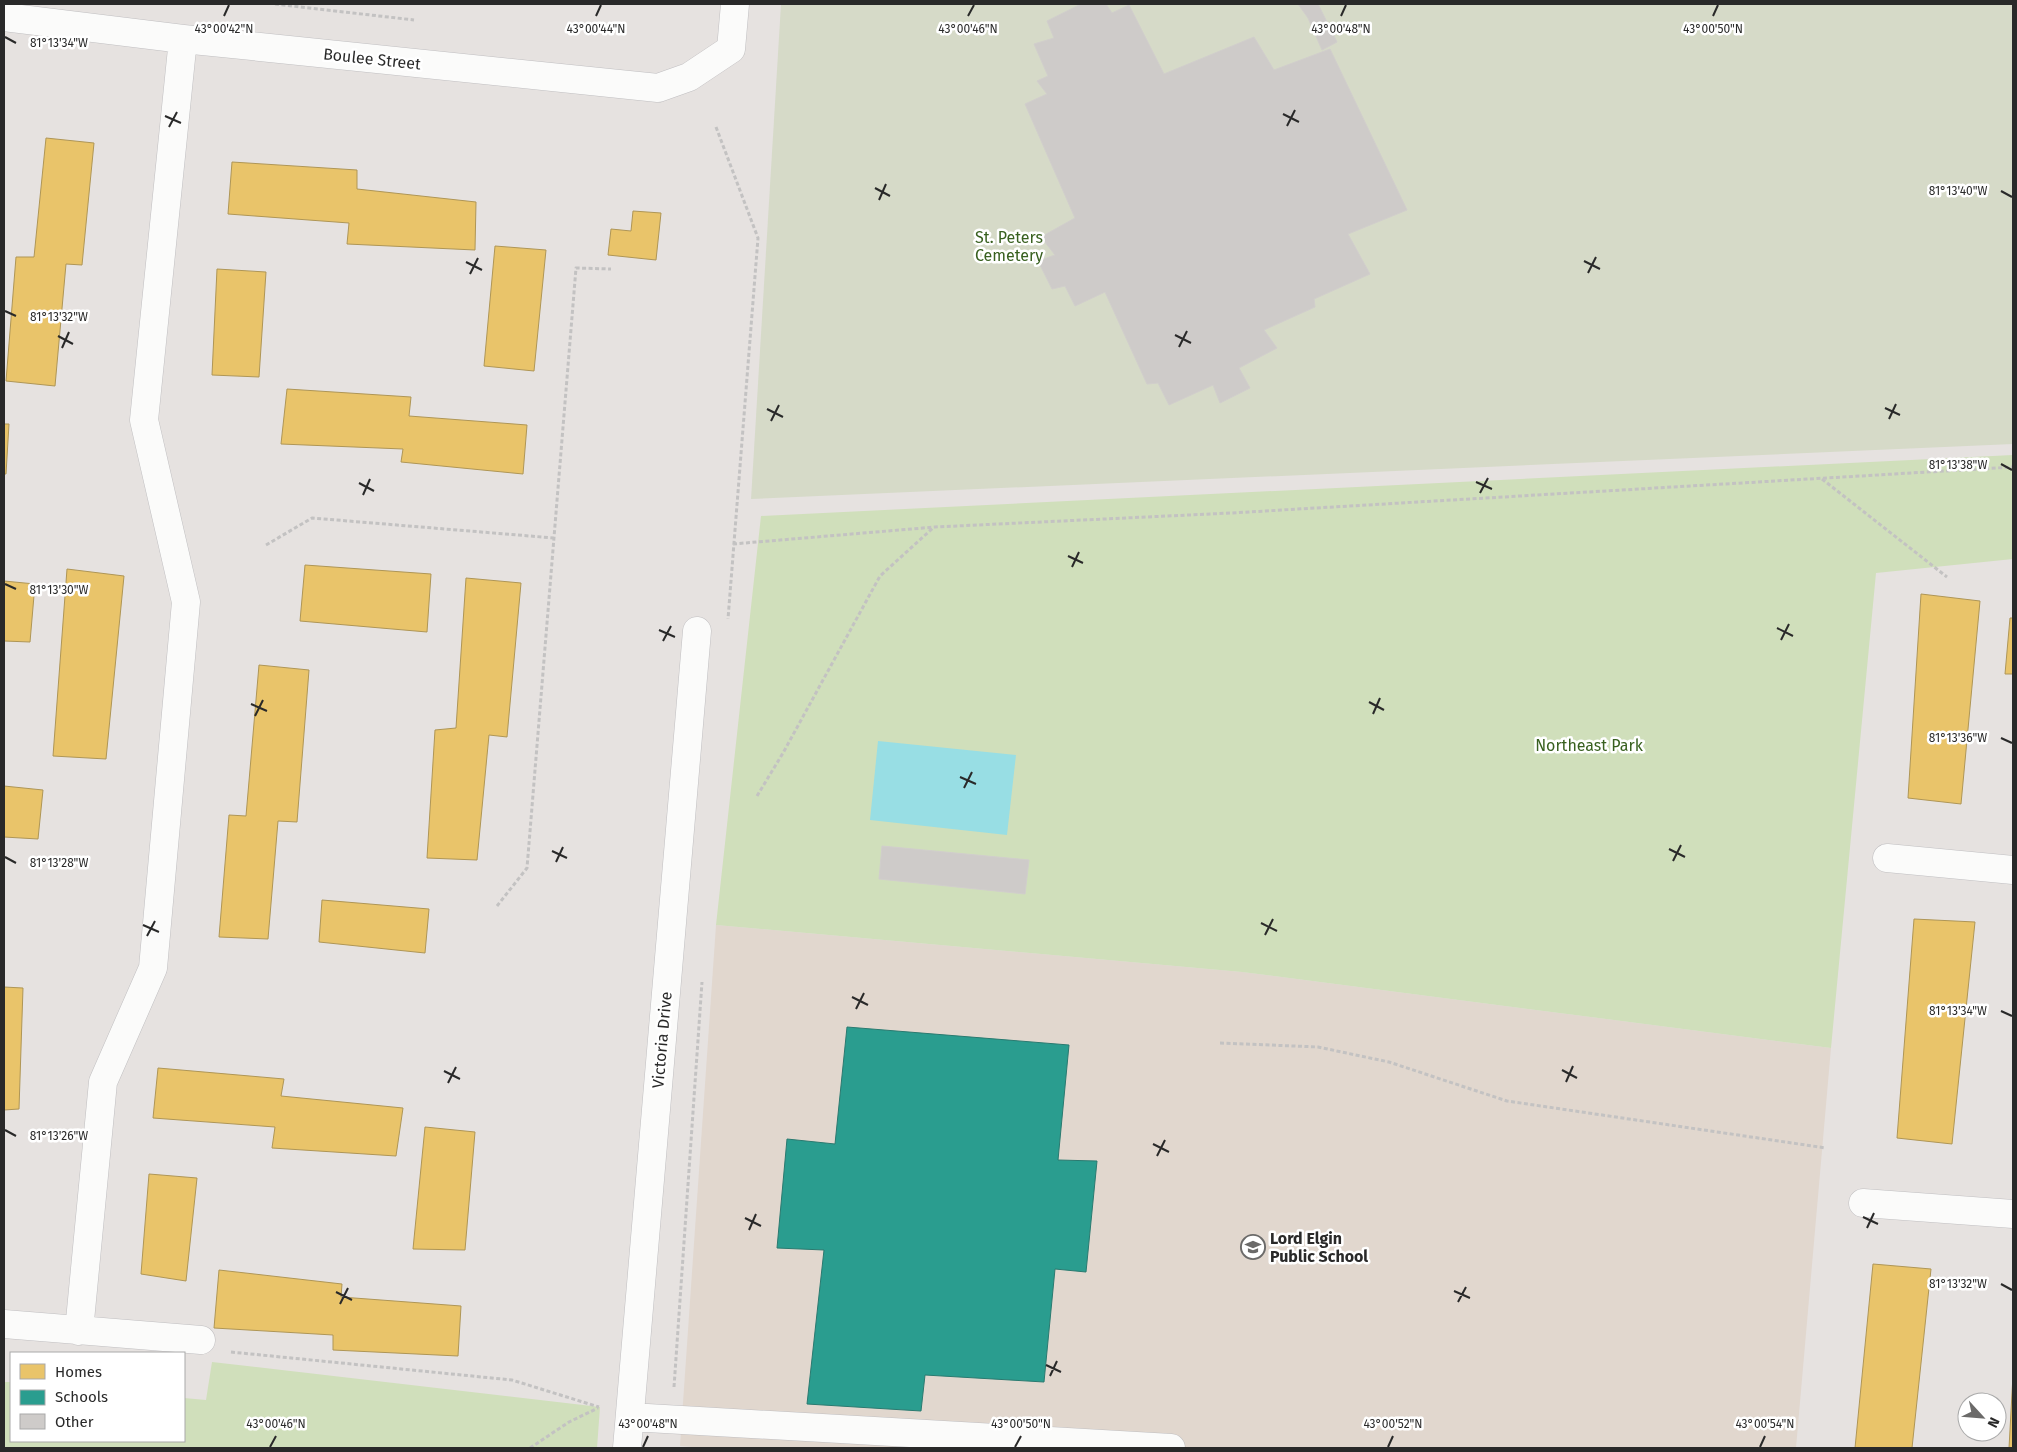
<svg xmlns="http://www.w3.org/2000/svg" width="2017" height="1452" font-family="'Fira Sans',sans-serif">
  <rect width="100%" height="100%" fill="#e6e2e0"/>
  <!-- education -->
  <path fill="#e1d7ce" d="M716,925L1242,972L1831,1048L1796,1448H703L680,1446Z"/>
  <!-- green -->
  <path fill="#d0dfbb" d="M2013,455V559L1876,573L1831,1048L1242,972L716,925L761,516Z
    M212,1362L600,1407L597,1448H4V1382H11V1441H184V1398L206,1400Z"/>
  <!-- cemetery -->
  <path fill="#d6dac8" d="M781,4H2013V444L751,499Z"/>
  <!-- water -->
  <path fill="#98dee4" d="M878,741L1016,755L1007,835L870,820Z"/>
  <!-- homes -->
  <path fill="#e9c46a" stroke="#af9656" d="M46,138L94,143L82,265L66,264L55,386L6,381L16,257H34Z
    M232,162L357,170V189L476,202L475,250L347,244L349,223L228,214Z
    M633,211L661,213L656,260L608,255L611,229L631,231Z
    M495,246L546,250L534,371L484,366Z
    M217,269L266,272L259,377L212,375Z
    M287,389L411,397L409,416L527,425L523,474L401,462L403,449L281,444Z
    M4,424H9L6,474H4Z
    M305,565L431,574L427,632L300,621Z
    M67,569L124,576L106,759L53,756Z
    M466,578L521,583L507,737L489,735L477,860L427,858L435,730L456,728Z
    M4,581L35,584L30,642L4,641Z
    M1921,594L1980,601L1961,804L1908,798Z
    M2010,618H2013V674H2005Z
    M259,665L309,670L297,822L278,821L268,939L219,937L229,815L246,816Z
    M4,786L43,790L38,839L4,837Z
    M322,900L429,909L425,953L319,942Z
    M1914,919L1975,922L1952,1144L1897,1138Z
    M4,987L23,988L19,1109L4,1110Z
    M158,1068L284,1079L281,1096L403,1108L396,1156L272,1148L275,1127L153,1118Z
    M425,1127L475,1132L465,1250L413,1249Z
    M149,1174L197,1178L186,1281L141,1274Z
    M1873,1264L1931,1269L1912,1448H1855Z
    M219,1270L342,1284L341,1297L461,1306L458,1356L333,1350V1335L214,1328Z
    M2013,1375V1448H2009Z"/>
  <!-- schools -->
  <path fill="#2a9d8f" stroke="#2a7a70" d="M847,1027L1069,1045L1058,1160L1097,1161L1086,1272L1055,1269L1044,1382L925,1375L921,1411L807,1404L824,1250L777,1248L787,1139L835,1144Z"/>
  <!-- building -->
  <path fill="#cecbc9" stroke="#d1cecc" d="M1081,4H1106L1112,13L1129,5L1164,74L1254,37L1274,70L1330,49L1407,210L1348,234L1370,274L1314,299L1315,307L1264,330L1277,348L1239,368L1250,388L1220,403L1213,385L1169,405L1158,383L1147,384L1105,292L1075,306L1065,286L1052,289L1038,261L1055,255L1041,237L1075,218L1025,104L1047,94L1037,81L1048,76L1034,44L1054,38L1047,21Z
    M1298,4H1318L1337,42L1322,50L1308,18Z
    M882,846L1029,860L1025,894L879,879Z"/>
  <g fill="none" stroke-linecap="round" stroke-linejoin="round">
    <defs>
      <path id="minor" d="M4,17L183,39L658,88L689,77L731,49L735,4
        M1887,858L2013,870
        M1863,1203L2013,1214
        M4,1324L201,1340
        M79,1331L103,1082L153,968L186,602L144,420L183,39
        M630,1417L1171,1448
        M627,1448L697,631"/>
    </defs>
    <!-- minor casing -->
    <use href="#minor" stroke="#c0bfc1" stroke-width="29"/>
    <!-- path -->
    <path stroke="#c3c2c2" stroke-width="3" stroke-dasharray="4 2.5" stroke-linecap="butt" d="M275,4L414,20
      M716,127L758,238L728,619
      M1822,479L1947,577
      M733,544L935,527L1231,513L2013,467
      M266,545L312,518L554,538
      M757,796L783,753L880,576L934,527
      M497,906L527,868L576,268L611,269
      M1220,1043L1318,1047L1389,1062L1507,1101L1826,1148
      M231,1352L512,1380L599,1407
      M674,1387L702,982
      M530,1448L569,1422L598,1408"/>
    <!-- minor -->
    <use href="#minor" stroke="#fbfbfa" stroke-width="28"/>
  </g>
  <!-- ticks -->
  <path fill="none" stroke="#292929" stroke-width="2" d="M224,16L229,5M596,16L601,5M968,16L974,5M1341,16L1346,5M1713,16L1718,5M5,37L16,43M1283,114L1299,122M165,116L181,123M1287,126L1295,110M169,127L177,112M875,188L890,196M2001,191L2012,197M879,200L886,184M1584,261L1600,269M466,262L482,270M1588,273L1596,257M470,274L478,258M5,311L16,316M1175,335L1191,343M58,336L73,344M1179,347L1187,331M62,348L69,332M1885,408L1900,415M767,409L783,417M1889,419L1896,404M771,421L779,405M2001,464L2012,470M1476,482L1492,489M359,483L374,491M1480,493L1488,478M363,495L370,479M1068,556L1083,563M1072,567L1079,552M5,584L16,589M1777,628L1793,636M659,630L675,637M1781,640L1789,624M663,641L671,626M1369,702L1384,710M251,704L267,711M1373,714L1380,698M255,716L263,700M2001,738L2012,743M960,777L976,784M964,788L972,772M1669,849L1685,857M552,851L567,858M5,857L16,863M1673,861L1681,845M556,862L563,847M1261,923L1277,931M143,925L159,932M1265,935L1273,919M147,936L155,921M852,997L868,1005M856,1009L864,993M2001,1011L2012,1016M1562,1070L1577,1078M444,1071L460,1079M1566,1082L1573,1066M448,1083L456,1067M5,1130L16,1136M1153,1144L1169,1152M1157,1156L1165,1140M1863,1217L1878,1224M745,1218L761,1226M1867,1228L1874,1213M749,1230L756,1214M2001,1284L2012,1290M1454,1291L1470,1298M336,1292L352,1300M1458,1302L1466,1287M340,1304L348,1288M1046,1365L1061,1372M1050,1376L1057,1361M270,1447L276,1436M643,1447L648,1436M1015,1447L1021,1436M1388,1447L1393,1436M1760,1447L1765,1436"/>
  <!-- icons -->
  <defs>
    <symbol id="school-ring" viewBox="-11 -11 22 22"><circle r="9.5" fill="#fff" stroke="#6b6a69" stroke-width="1.5"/><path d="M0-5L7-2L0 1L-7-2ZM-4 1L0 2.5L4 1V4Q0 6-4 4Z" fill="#6b6a69"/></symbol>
  </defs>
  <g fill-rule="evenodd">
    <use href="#school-ring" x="1239" y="1233" width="28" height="28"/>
  </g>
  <g text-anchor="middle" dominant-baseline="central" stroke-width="5" stroke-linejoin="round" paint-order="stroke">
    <!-- street labels -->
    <g font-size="16" fill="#292929" stroke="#fff">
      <text transform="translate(372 59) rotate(6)">Boulee Street</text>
      <text transform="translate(662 1040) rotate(-85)">Victoria Drive</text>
    </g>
    <!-- park labels -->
    <g font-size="16" fill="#38601f" stroke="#fff">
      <text x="1009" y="237">St. Peters<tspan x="1009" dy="18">Cemetery</tspan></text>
      <text x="1589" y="745">Northeast Park</text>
    </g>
    <!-- poi labels -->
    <g font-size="16" font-weight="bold" fill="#292929" stroke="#fff" text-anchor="start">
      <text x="1270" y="1238">Lord Elgin<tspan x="1270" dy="18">Public School</tspan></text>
    </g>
  </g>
  <g font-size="12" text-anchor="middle" fill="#292929" stroke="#fff" stroke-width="5" stroke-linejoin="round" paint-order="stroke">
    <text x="224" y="33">43°00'42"N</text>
    <text x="596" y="33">43°00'44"N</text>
    <text x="968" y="33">43°00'46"N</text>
    <text x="1341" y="33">43°00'48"N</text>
    <text x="1713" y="33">43°00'50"N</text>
    <text x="59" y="47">81°13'34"W</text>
    <text x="1958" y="195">81°13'40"W</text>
    <text x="59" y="321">81°13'32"W</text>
    <text x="1958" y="469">81°13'38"W</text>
    <text x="59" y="594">81°13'30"W</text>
    <text x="1958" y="742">81°13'36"W</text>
    <text x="59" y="867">81°13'28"W</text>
    <text x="1958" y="1015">81°13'34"W</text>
    <text x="59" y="1140">81°13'26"W</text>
    <text x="1958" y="1288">81°13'32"W</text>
    <text x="276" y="1428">43°00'46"N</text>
    <text x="648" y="1428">43°00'48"N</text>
    <text x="1021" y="1428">43°00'50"N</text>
    <text x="1393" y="1428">43°00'52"N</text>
    <text x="1765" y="1428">43°00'54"N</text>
  </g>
  <!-- border -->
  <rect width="2017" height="1452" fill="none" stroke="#292929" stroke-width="10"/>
  <!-- legend -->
  <rect x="10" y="1352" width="175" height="90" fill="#ffffff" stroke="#a9a9a9"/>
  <rect x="20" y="1364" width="25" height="15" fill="#e9c46a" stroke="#a9a9a9"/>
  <text x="55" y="1377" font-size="15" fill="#292929">Homes</text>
  <rect x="20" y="1390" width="25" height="15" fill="#2a9d8f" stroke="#a9a9a9"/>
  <text x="55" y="1402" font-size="15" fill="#292929">Schools</text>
  <rect x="20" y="1414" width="25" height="15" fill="#cecbc9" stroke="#a9a9a9"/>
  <text x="55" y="1427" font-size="15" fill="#292929">Other</text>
  <!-- north arrow -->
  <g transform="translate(1982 1417) rotate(116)"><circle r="24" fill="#ffffff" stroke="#a9a9a9"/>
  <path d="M0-4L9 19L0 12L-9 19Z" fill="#6b6a69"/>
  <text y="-8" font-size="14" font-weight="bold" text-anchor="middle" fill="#292929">N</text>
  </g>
</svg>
